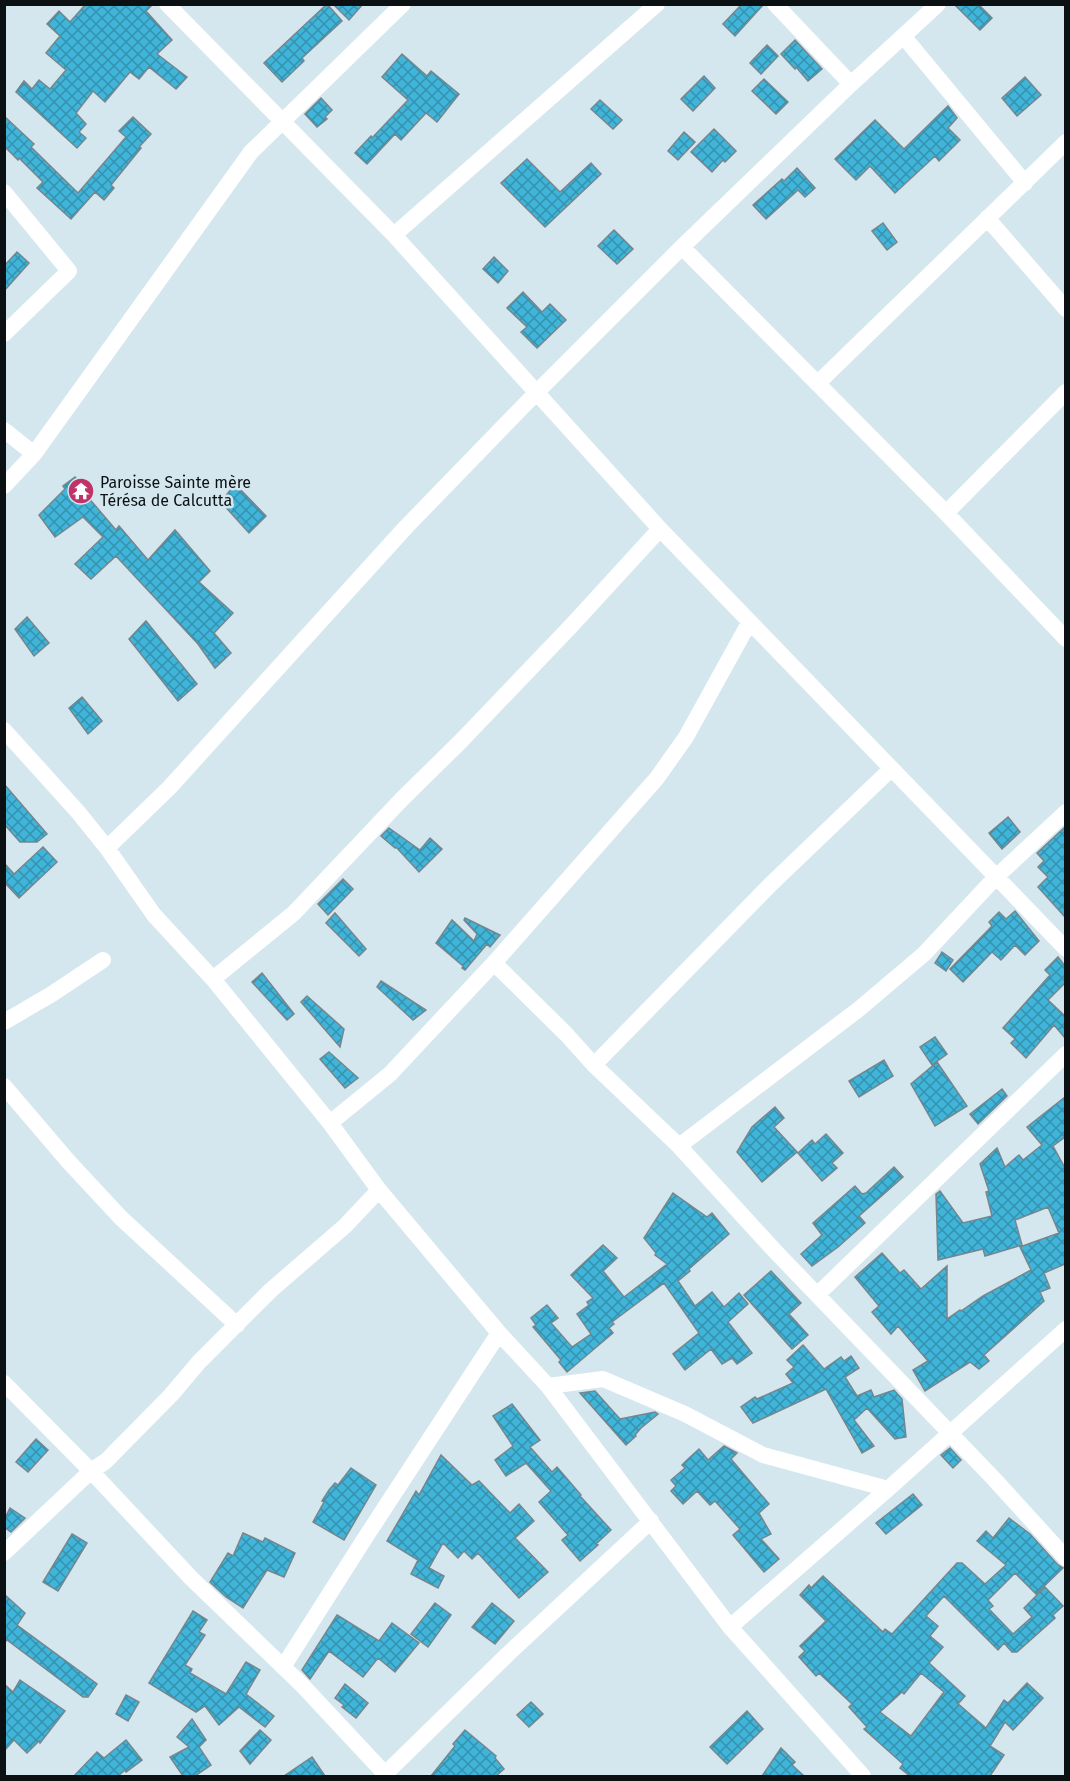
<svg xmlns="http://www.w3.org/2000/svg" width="1070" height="1781" font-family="'Fira Sans',sans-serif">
  <defs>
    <pattern id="building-cross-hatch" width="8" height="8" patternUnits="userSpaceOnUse" patternTransform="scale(1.5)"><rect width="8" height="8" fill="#40b5d9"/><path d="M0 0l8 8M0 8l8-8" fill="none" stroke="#3492af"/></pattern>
  </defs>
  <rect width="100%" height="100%" fill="#d5e7ee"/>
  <!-- building -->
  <path fill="url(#building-cross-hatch)" stroke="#75868c" stroke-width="1.5" fill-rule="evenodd" d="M86,4H153L146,11L172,40L157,54L187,77L176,89L149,67L139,79L130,72L105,102L93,91L76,113L86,124L79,132L86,138L77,148L16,92L24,81L32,89L39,80L50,89L66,70L46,53L60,36L47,24L59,11L70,22Z
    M327,4L342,21L302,58L304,61L282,82L264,63Z
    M333,4H363L349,20Z
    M742,4H764L735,36L723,24Z
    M954,4H978L992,18L980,30Z
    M795,40L822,69L808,81L796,67L795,69L781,54Z
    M767,45L778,56L761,74L750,63Z
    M402,54L427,76L431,71L459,94L437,122L426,113L401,140L395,134L367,164L355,153L371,136L372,138L408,100L382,77Z
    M704,76L715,88L693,111L681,99Z
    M1025,77L1041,95L1017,116L1002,98Z
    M764,79L788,102L776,114L752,91Z
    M321,98L332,110L325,117L327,119L317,127L305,114Z
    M600,100L622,120L613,129L591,109Z
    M948,106L957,118L948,128L960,140L939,161L935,156L895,193L870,166L856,180L835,159L875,120L904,149Z
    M4,116L34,144L31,147L78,193L126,137L119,131L133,117L151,134L139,147L141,148L111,185L114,188L104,200L95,192L71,219L37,188L43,182L19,158L18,160L4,146Z
    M714,129L736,151L725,162L723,160L712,172L691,152Z
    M684,132L695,142L678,160L668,151Z
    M527,159L560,192L591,163L601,174L545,227L501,183Z
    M797,168L815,188L805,197L798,190L766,219L753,205L782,179L784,181Z
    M883,223L897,242L887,250L872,231Z
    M614,230L633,249L617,264L598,246Z
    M17,252L29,263L4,291V266Z
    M494,257L508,271L498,283L483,269Z
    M523,292L542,312L550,304L566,320L537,348L521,332L527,327L507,308Z
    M75,477L89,494L87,496L116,530L119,526L148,560L175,530L210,571L199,582L233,613L214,633L231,653L215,668L198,644L116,556L91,579L75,564L103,537L83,517L55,537L39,515L65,489L63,486Z
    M235,484L266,516L249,533L221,502Z
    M27,617L49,643L34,656L15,629Z
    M146,621L197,684L178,701L129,639Z
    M82,697L102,721L88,734L69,708Z
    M4,784L47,834L37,842H20L4,824Z
    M1008,817L1020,832L1002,849L989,833Z
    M1065,827V917L1038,887L1048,877L1038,867L1044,861L1037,853Z
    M389,828L420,850L430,838L442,849L419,872L396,847L395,848L381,836Z
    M43,847L57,862L19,898L4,882V863L14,874Z
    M343,879L353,889L328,915L318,904Z
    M1015,911L1039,941L1025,955L1015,945L1001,960L992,952L963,982L950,969L992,926L989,922L999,912L1006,919Z
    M335,913L366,949L359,956L326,923Z
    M465,918L500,935L490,947L487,944L465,970L462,968L463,966L436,943L452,920L474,941L477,934L464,920Z
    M942,952L953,960L946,971L935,963Z
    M1058,957L1065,966V983L1048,1000L1065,1016V1038L1054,1025L1026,1058L1011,1043L1015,1039L1003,1028L1050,975L1045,970Z
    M262,973L294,1014L287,1020L252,982Z
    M381,981L426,1010L413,1020L377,987Z
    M307,996L344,1029L340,1047L301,1002Z
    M935,1037L947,1054L932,1065L920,1047Z
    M329,1052L358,1078L345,1088L320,1059Z
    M884,1060L893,1076L859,1097L849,1081Z
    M937,1062L967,1106L935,1126L911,1084Z
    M1002,1089L1007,1096L978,1124L970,1114Z
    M1065,1097V1137L1053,1146L1065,1168V1264L1044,1273L1050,1288L1040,1292L1044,1301L984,1355L989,1361L979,1369L970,1362L925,1391L913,1370L928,1361L898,1326L891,1334L872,1312L879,1306L855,1277L882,1253L900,1273L904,1270L921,1289L947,1266V1319L960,1310L961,1311L983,1296L1031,1270L1020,1247L1059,1233L1048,1207L1015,1220L1022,1245L985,1256L983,1249L938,1260L936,1194L940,1191L963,1223L992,1216L986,1192L989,1191L980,1164L997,1148L1005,1167L1019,1155L1023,1160L1042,1145L1027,1127Z
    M775,1107L784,1118L774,1127L797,1152L762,1182L737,1152L752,1127Z
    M826,1134L843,1153L832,1163L837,1168L822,1181L798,1153L812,1140L815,1144Z
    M894,1167L903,1177L859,1216L865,1223L838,1247L812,1266L801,1254L822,1235L813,1223L855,1186L862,1194L866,1193Z
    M673,1193L707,1217L712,1213L729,1234L689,1269L690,1271L678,1281L695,1306L712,1292L724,1307L739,1293L748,1304L728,1322L752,1353L737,1364L732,1358L722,1364L711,1349L685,1370L673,1354L699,1333L664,1283L612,1322L614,1324L609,1328L613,1333L567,1372L559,1362L561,1360L533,1327L536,1325L531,1318L547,1305L558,1318L551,1323L572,1347L591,1334L577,1314L589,1305L587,1302L593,1298L571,1275L603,1245L617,1258L603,1271L624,1297L667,1264L655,1255L656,1253L644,1238Z
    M771,1271L801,1303L789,1314L808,1335L792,1349L744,1295Z
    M803,1345L824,1369L841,1357L844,1361L851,1356L859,1368L845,1377L857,1396L871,1390L874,1397L894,1390L902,1399L906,1437L895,1439L867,1408L854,1420L874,1446L862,1453L826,1389L753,1423L741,1407L755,1397L757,1399L793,1383L786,1374L794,1367L787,1360Z
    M595,1391L620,1419L655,1412L658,1414L641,1428L635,1435L636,1436L626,1445L580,1393Z
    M512,1404L540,1440L530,1447L552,1472L557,1467L581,1495L580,1496L611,1530L596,1544L598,1545L580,1561L562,1540L568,1535L539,1502L551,1491L526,1463L506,1476L495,1460L513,1446L493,1416Z
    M36,1439L48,1450L28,1472L16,1462Z
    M724,1446L737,1453L731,1459L769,1504L759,1513L771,1534L761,1539L779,1559L764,1572L733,1535L740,1529L715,1501L710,1505L697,1491L683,1504L671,1491L676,1486L671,1480L685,1468L682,1465L688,1459L699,1449L708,1460Z
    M950,1448L961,1460L953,1468L941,1455Z
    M441,1455L472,1485L479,1481L510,1513L519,1504L534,1521L515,1538L548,1572L519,1598L478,1553L472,1559L464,1551L458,1558L443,1543L429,1568L444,1576L438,1588L411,1574L418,1560L387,1541L416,1491L419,1495Z
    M351,1468L376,1485L344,1540L313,1522L324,1502L322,1501L329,1490L335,1483L338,1485Z
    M913,1494L922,1505L886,1534L876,1523Z
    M10,1508L25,1518L11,1532L4,1527V1520Z
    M1009,1518L1030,1534L1058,1565L1063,1568L1036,1594L1015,1573L988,1600L993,1606L989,1609L1013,1634L1032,1617L1024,1608L1045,1587L1063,1606L1053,1615L1055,1618L1017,1652H1012L1004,1643L998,1650L944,1596L926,1616L938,1626L930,1636L943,1647L929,1663L965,1696L958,1704L956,1702L986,1728L1004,1700L1008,1703L1027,1683L1043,1698L1013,1730L1005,1722L990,1746L1004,1755L990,1776H910L900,1768L903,1764L864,1729L867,1727L849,1707L852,1704L819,1673L816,1676L799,1657L805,1651L800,1646L826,1621L800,1595L809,1585L811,1588L823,1576L883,1632L885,1629L892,1634L957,1563H962L985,1584L1006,1565L977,1541L986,1531L993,1538ZM921,1673L944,1692L911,1736L880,1712L902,1692L904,1694Z
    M243,1533L263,1542L265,1538L295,1553L284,1577L267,1570L243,1608L226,1597L210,1582L228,1553L233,1556Z
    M72,1534L87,1543L58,1591L43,1582Z
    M4,1594L25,1613L17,1625L97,1684L88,1697H83L7,1640L4,1643Z
    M435,1603L451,1615L428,1647L411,1634Z
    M492,1603L514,1621L495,1644L472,1627Z
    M193,1611L207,1620L199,1632L205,1635L185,1665L192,1669L190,1673L226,1694L246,1662L260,1670L246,1694L274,1716L265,1727L239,1707L219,1725L205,1706L196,1712L149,1683Z
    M337,1615L379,1641L392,1623L419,1643L395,1672L378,1658L363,1677L329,1651L310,1679L302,1670Z
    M20,1680L65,1711L40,1743L39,1741L27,1753L14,1740L4,1751V1684L13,1692Z
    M345,1684L368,1703L356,1718L342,1707L344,1705L335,1698Z
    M126,1695L139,1702L128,1721L116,1714Z
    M531,1702L543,1714L529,1727L517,1715Z
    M747,1711L763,1729L727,1764L710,1747Z
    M192,1719L206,1740L199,1747L211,1765L195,1776H183L170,1757L189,1747L177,1737Z
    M260,1730L271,1740L250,1764L240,1751Z
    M465,1730L496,1756L495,1758L504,1769L496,1776H431L455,1746L453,1744Z
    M126,1740L142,1760L126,1772L125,1770L118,1776H74L97,1752L104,1758Z
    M781,1748L795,1762L792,1765L804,1776H762Z
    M312,1757L325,1776H284Z"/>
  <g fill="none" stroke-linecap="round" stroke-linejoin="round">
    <!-- minor -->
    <path stroke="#fff" stroke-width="16" d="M167,4L394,235L660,529L1066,949
      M775,4L851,84
      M904,37L1025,183
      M4,192L69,271L4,334
      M987,218L1066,309
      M394,235L657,4
      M682,247L946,513L1066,639
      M818,383L1066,142
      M4,430L34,454
      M4,486L34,454L251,152L403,4
      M946,513L1066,392
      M4,730L78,812L107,848L154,915L213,979L330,1123L379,1190L499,1333L548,1386L730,1627L863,1776
      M107,848L169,788L406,527L537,392L682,247L851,84L938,4
      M494,963L566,1034L594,1065L679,1146L774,1250L995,1480L1066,1558
      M213,979L294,913L402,799L461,741L572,625L660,529
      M4,1022L52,994L103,960
      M594,1065L770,885L891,769
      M4,1086L68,1161L121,1218L237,1325
      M330,1123L390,1074L494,963L657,778L686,737L749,623
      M679,1146L859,1009L924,954L996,877L1066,812
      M817,1295L1066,1054
      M4,1383L91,1471L191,1578L303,1686L387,1776
      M548,1386L603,1379L685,1414L763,1455L888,1489
      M4,1553L91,1471L106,1461L171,1395L199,1362L271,1290L345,1226L379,1190
      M730,1627L888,1489L1066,1329
      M283,1667L367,1535L499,1333
      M383,1776L508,1654L651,1521"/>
  </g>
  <!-- icons -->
  <defs>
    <symbol id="temple-disc" viewBox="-11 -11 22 22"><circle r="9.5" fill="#bf3366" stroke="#d5e7ee"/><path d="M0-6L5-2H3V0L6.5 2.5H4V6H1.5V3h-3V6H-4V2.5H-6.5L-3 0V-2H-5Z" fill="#fff"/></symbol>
  </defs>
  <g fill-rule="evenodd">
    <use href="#temple-disc" x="66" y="476" width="30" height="30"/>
  </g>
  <g text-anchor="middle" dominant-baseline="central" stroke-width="5" stroke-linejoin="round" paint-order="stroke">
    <!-- poi labels -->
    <g font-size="16" fill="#0b1113" stroke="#d5e7ee" text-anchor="start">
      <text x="100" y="482">Paroisse Sainte mère<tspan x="100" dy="18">Térésa de Calcutta</tspan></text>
    </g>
  </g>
  <!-- border -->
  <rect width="1070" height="1781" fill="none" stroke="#0b1113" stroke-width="12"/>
</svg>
